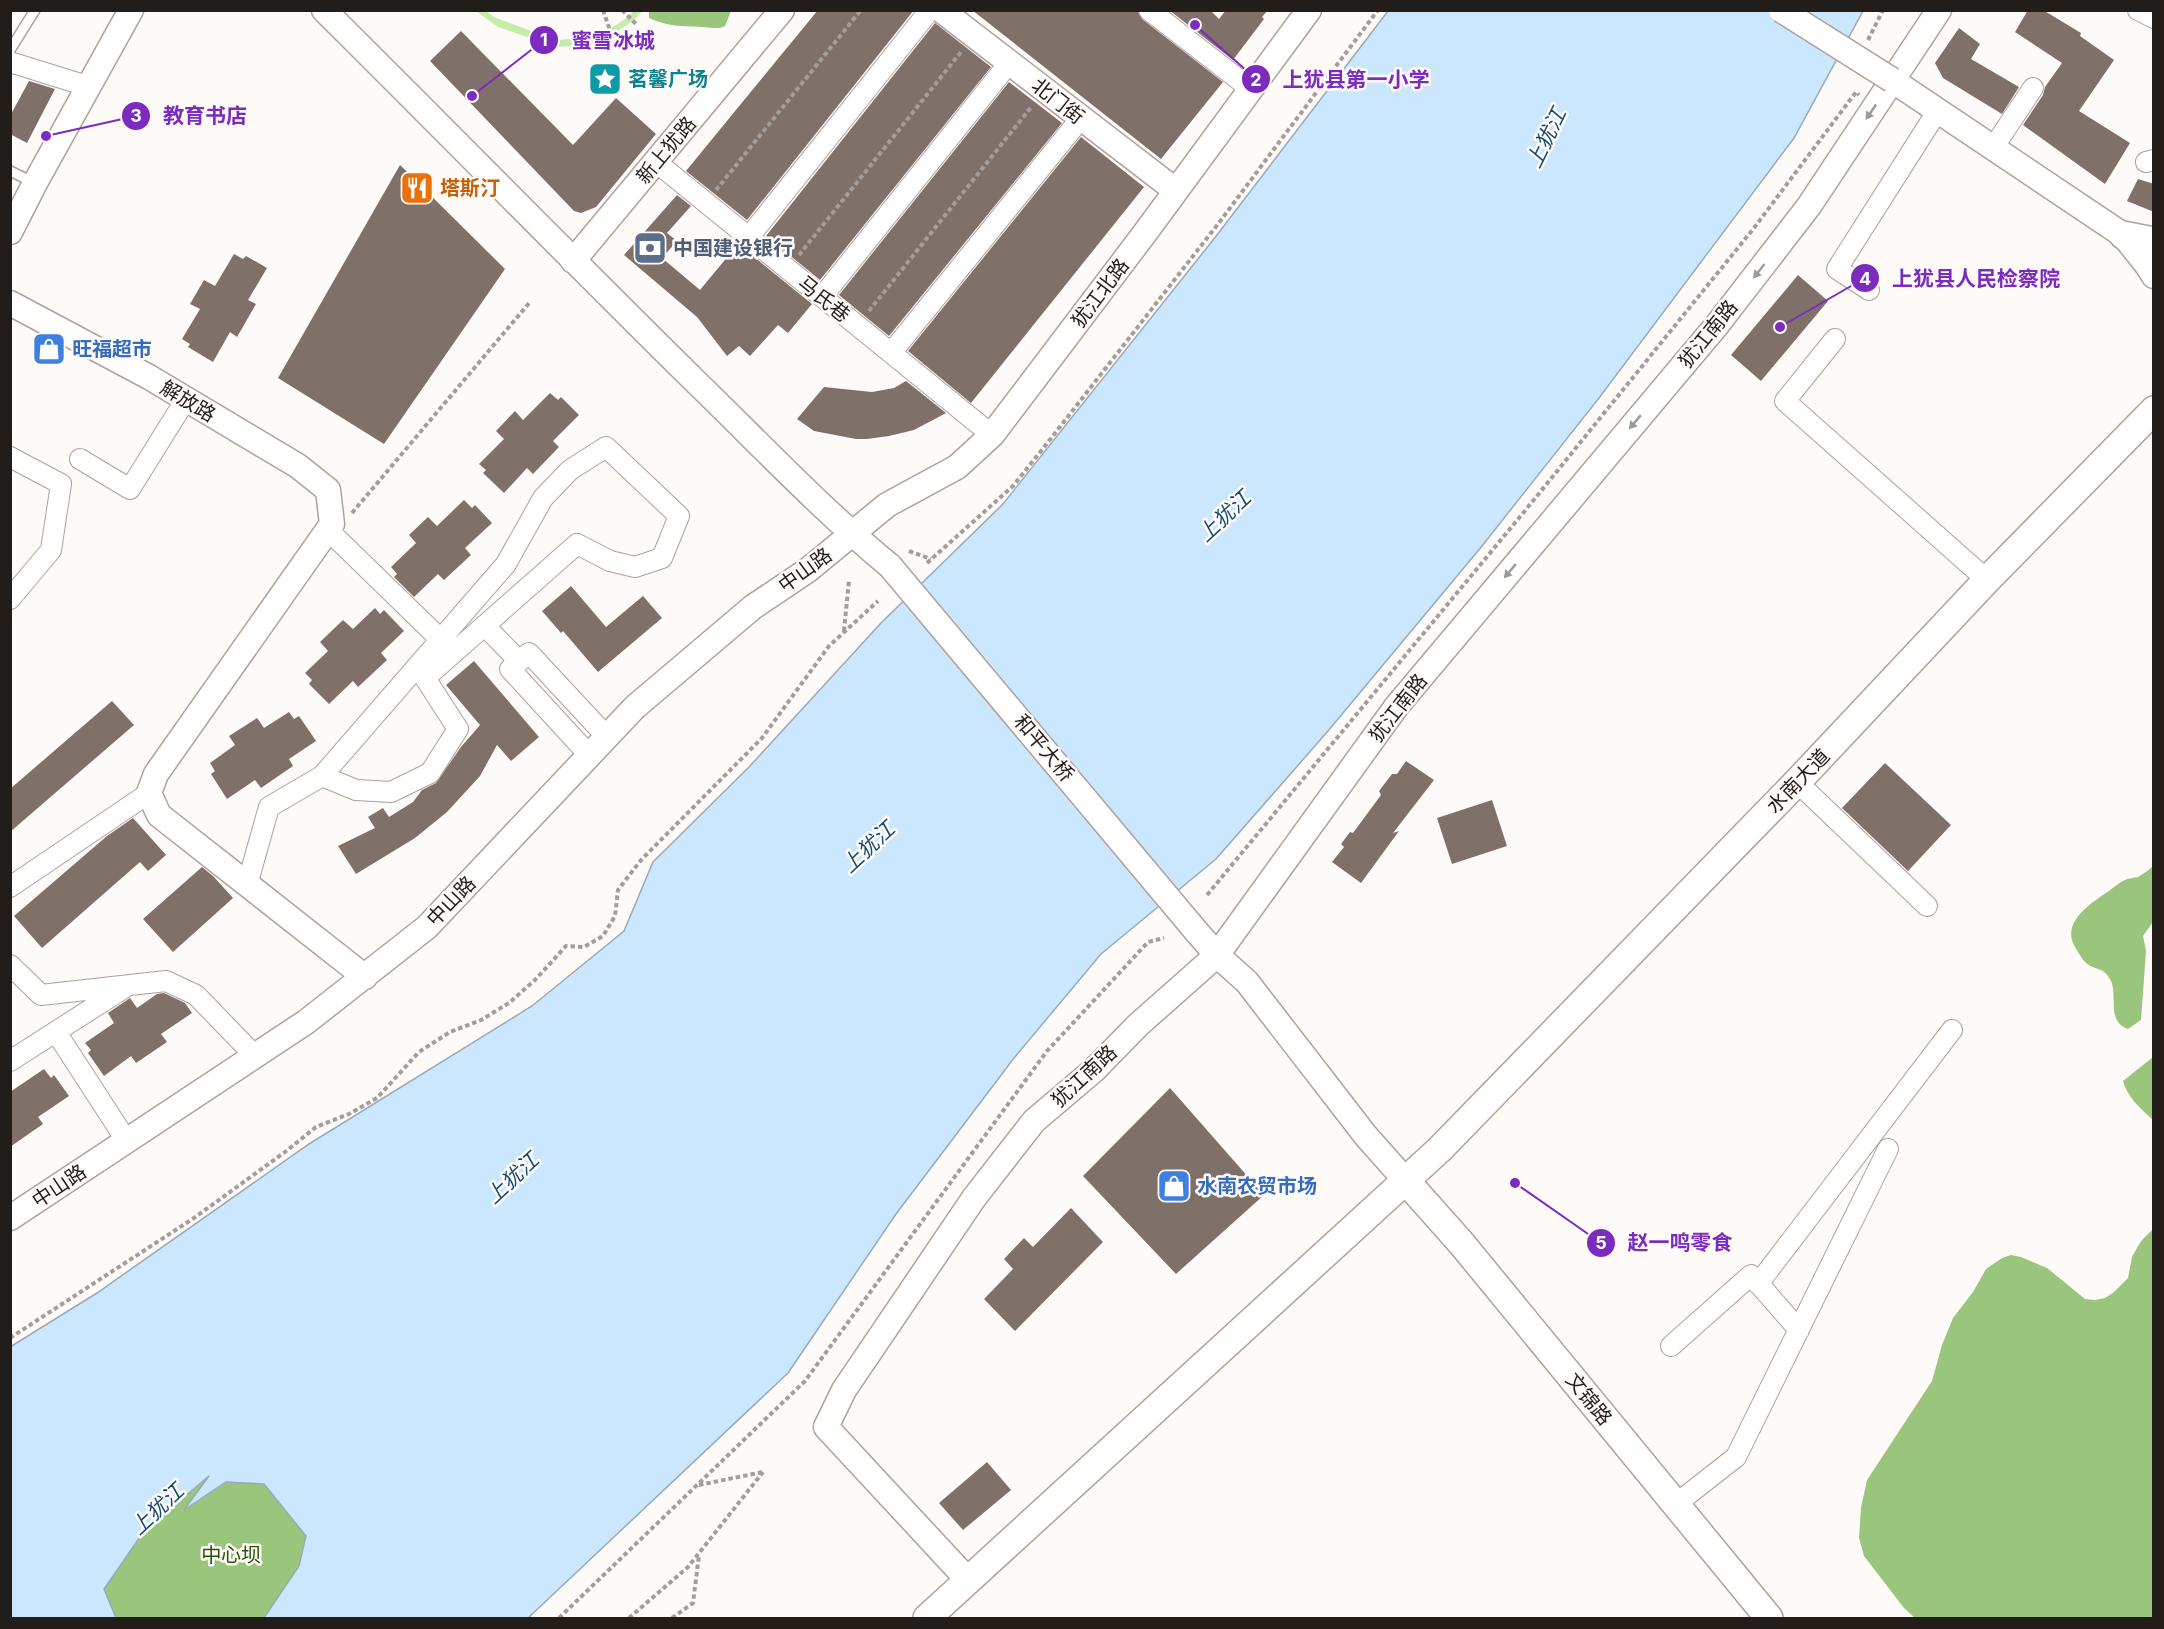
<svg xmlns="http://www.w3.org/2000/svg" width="2164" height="1629" font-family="Inter,'Noto Sans SC',sans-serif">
  <rect width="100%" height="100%" fill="#fefaf8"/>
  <!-- green -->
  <path fill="#c5ecab" d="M476,11H486L494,17L555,40L598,37L628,17L633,11H642L634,20L599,44L557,47L498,27Z"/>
  <!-- forest -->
  <path fill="#99c57c" d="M649,11L731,10V11L725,26C717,30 710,27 702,27C681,26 669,27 649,18Z
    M2153,866V922L2143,936L2146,951L2141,1020L2128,1029C2106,1021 2118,997 2111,981C2104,966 2095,971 2086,963C2082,959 2078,952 2075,947C2061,924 2088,905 2106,893C2112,889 2118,883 2125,880C2129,878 2134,878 2138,877C2143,874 2149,870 2153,866Z
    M2153,1057V1120C2141,1109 2127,1097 2123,1081Z
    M2153,1229V1618H1915L1904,1608L1864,1556L1859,1538L1861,1508L1867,1480L1932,1381L1942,1345L1953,1318L1973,1292L1986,1269L2002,1258L2011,1255L2021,1257L2047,1268L2085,1299L2095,1300L2105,1298L2114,1292L2128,1278L2132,1257L2137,1248L2142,1240Z
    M211,1474L186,1508L226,1482L264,1484L306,1536L299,1566L264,1618H116L103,1589L144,1531Z"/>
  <!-- water -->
  <path fill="#cae7fe" stroke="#98aaba" stroke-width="1.5" d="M1388,11H1863L1794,138L1599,398L1482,546L1328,731L1216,859L1101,954L1014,1058L896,1214L788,1373L528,1618H264L299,1566L306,1536L264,1484L226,1482L184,1510L209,1476L144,1531L104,1589L116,1618H11L10,1347L97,1293L309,1144L532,1006L624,931L653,862L749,767L881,623L1003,504L1217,235Z"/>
  <!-- building -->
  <path fill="#80706a" d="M818,10H914L747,220L686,171Z
    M972,10H1137L1142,19L1223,82L1161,159Z
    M1169,10H1210L1219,19L1226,10H1268L1262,17L1264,19L1233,60Z
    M2028,10H2043L2081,33L2080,36L2114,60L2079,111L2130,143L2105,184L2023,125L2043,95L2045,87L2062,63L2015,32Z
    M935,23L991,67L820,280L766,236Z
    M1959,28L1980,44L1971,59L2019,87L2002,114L1943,78L1935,63Z
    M461,31L573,145L616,98L656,134L596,207L581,213L574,211L430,61Z
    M29,81L55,89L27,143L10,134V116Z
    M1009,82L1062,123L889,336L839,295Z
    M1081,137L1144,187L971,403L908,351Z
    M400,165L505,269L384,444L278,378Z
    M2138,179L2154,184V212L2127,201Z
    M677,195L691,206L667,233L677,241L662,258L700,290L738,244L812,304L788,333L778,325L750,356L739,346L727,356L697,317L624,255Z
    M234,254L243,259L246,256L267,268L248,300L256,304L237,337L230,332L213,362L188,347L190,344L182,339L200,309L190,304L204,280L215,286Z
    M1798,275L1828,301L1761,381L1731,355Z
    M906,381L946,413L914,430L889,436L867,439H856L814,431L797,419L824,387L872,392L894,388Z
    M550,393L558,400L561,397L579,415L553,441L559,447L533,474L527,468L504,493L483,473L486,470L479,464L504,439L496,431L515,411L523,420Z
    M464,500L472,508L475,505L492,523L465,548L471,555L444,580L438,574L414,597L394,577L397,574L391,567L416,543L409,535L428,517L437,526Z
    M571,586L606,627L643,596L662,618L598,672L563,631L561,633L542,611Z
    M375,608L380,614L384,610L404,631L381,653L387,660L358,687L353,681L329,704L309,684L312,680L305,673L328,651L320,642L343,620L353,629Z
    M474,661L539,737L511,761L497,745L480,776L447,812L415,838L356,874L338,846L375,828L368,817L383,808L389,817L413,802L422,790L436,783L461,747L480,725L446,685Z
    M112,701L134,725L10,832V789Z
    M289,712L294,719L299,716L316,741L289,759L293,766L261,788L255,780L227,799L211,774L215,771L210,763L235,745L229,736L257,718L264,728Z
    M1406,761L1434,780L1393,833L1399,831L1361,883L1332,862L1344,847L1341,844L1350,832L1353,833L1381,795L1379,791L1392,774H1397Z
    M1885,763L1951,825L1908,871L1842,808Z
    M1492,800L1507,846L1452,864L1437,818Z
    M133,818L166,855L148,871L140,862L42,948L14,916L107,836Z
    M202,867L213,876L233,898L173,952L143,919Z
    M164,993L185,1003L192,1013L161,1034L167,1042L136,1063L131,1056L104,1076L88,1053L91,1050L85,1043L114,1023L108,1013L130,998L137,1008L157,994Z
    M44,1069L51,1078L54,1075L69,1096L38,1117L43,1124L10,1147V1092Z
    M1170,1088L1264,1195L1176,1274L1083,1176Z
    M1071,1208L1103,1242L1015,1331L984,1299L1013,1269L1004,1259L1024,1238L1033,1247Z
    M987,1462L1011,1490L963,1530L939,1503Z"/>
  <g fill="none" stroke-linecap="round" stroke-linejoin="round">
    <defs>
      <path id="service" d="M10,50L35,10
        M10,171L35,183"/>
      <path id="minor" d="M1149,10L1251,89
        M2138,10L2154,18
        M10,62L90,87
        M1993,148L2033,88
        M656,162L992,435
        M2146,162L2154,160
        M749,237L930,10
        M1869,290L1837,269L1938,110
        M822,297L1009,63
        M1835,339L1785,401L1987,580
        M891,353L1081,118
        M10,457L61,484L51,550L10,599
        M80,459L130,489L186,399
        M328,530L440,639
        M485,626L519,661
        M589,755L510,669L529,653L607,737
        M1797,782L1927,906
        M247,885L269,807L322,776L356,790L391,792L430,773L458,729L425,678L577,544L610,561L635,567L662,558L679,516L606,447L570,470L543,498L506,564L322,776
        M10,887L149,793
        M10,965L41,995L166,981L196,995L255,1056
        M56,1032L126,1140
        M10,1061L124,988
        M1758,1284L1952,1030
        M1671,1346L1751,1275L1799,1330
        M1676,1504L1736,1457L1888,1149"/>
      <path id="tertiary" d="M324,10C449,134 571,259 696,382C760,444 821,509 890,566
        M941,10L1175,190
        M1892,80L2123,235L2147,265L2154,276
        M10,232L35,183L131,10
        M573,261L782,10
        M10,303L149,377L298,466L328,490L332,524L156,774L149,793L159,815L365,977
        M1196,931L1217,955L1247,982L1366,1136L1406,1181
        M10,1218L306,1022L427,927L635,707L753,607L808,570L887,505L957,467L992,435L1145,233L1309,10
        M968,1580L826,1427L844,1390L974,1198L1034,1121L1094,1070L1138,1025L1217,955L1396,707L1717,325L1809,206L1939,10"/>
      <path id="secondary" d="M2123,235L2154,241
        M1406,1181L1462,1244L1769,1618
        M927,1618L1440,1149L1797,782L1987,580L2154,410"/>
    </defs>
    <!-- service casing -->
    <use href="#service" stroke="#b1a099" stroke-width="12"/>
    <!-- minor casing -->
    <use href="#minor" stroke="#b1a099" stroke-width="22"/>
    <!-- tertiary casing -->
    <use href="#tertiary" stroke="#b1a099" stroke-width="27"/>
    <!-- secondary casing -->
    <use href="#secondary" stroke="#b1a099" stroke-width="30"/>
    <!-- path -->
    <path stroke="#a39e9c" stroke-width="4" stroke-dasharray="4.5 3" stroke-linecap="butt" d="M603,10L613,39
      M622,10L636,24
      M1868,40L1883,10
      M716,190L861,10
      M799,255L961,52
      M869,311L1032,106
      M352,513L530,302
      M909,551L931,559
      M927,563L1013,486L1045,446L1218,224L1378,10
      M844,631L849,580
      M1207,895L1524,512L1754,228L1856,92L1859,95
      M10,1338L194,1218L285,1152L316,1127L349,1114L377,1098L419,1052L450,1032L481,1020L509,1003L535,980L566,946L584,947L603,936L615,916L618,890L641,860L762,738L829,646L878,601
      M699,1485L763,1472
      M559,1618L805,1381L1047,1051L1148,942L1164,938
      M629,1618L688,1567L763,1472
      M672,1618L693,1603L699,1555"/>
    <!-- service -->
    <use href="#service" stroke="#fff" stroke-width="9"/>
    <!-- minor -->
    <use href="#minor" stroke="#fff" stroke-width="20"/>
    <!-- tertiary -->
    <use href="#tertiary" stroke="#fff" stroke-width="24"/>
    <!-- secondary -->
    <use href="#secondary" stroke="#fff" stroke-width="27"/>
    <defs>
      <path id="tertiary-bridge" d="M1781,10L1892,80
        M890,566L1196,931"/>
    </defs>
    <!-- tertiary-bridge casing -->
    <use href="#tertiary-bridge" stroke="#b1a099" stroke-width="27" stroke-linecap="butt"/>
    <!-- tertiary-bridge -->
    <use href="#tertiary-bridge" stroke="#fff" stroke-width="24"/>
  </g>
  <!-- one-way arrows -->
  <defs><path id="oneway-solid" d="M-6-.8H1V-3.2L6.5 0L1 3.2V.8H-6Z" transform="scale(1.5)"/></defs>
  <g fill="#9c9998">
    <use href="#oneway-solid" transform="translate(1871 112) rotate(124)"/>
    <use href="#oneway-solid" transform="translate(1759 271) rotate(128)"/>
    <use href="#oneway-solid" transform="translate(1635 422) rotate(130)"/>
    <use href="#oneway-solid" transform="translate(1510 571) rotate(130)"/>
  </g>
  <!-- icons -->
  <defs>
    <symbol id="sight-square" viewBox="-11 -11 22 22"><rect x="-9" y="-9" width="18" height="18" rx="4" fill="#0f9aa8" stroke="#fefaf8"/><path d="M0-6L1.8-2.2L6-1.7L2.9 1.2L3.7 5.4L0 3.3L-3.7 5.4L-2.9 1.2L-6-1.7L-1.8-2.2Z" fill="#fff"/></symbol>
    <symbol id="restaurant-square" viewBox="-11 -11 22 22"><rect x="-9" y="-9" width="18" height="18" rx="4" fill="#e8710a" stroke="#fefaf8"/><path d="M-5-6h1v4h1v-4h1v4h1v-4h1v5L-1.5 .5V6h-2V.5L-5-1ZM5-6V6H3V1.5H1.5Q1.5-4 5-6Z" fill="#fff"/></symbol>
    <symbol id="bank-square" viewBox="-11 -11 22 22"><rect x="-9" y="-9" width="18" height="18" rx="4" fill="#5c6f8a" stroke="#fefaf8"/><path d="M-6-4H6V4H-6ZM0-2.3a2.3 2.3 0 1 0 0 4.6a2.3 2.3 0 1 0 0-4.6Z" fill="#fff"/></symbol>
    <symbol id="shop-square" viewBox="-11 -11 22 22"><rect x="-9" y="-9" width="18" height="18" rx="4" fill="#3f7fe0" stroke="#fefaf8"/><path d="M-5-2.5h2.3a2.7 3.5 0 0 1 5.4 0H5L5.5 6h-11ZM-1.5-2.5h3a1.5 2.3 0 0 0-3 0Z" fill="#fff"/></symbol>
  </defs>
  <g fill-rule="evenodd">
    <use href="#sight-square" x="586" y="60" width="38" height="38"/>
    <use href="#restaurant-square" x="398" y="169" width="38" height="38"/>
    <use href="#bank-square" x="631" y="229" width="38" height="38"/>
    <use href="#shop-square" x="30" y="330" width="38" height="38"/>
    <use href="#shop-square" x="1155" y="1167" width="38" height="38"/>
  </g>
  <g text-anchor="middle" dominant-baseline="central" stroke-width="5" stroke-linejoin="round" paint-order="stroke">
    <!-- culture labels -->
    <g font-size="20" font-weight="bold" fill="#0d838f" stroke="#fefaf8" text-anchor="start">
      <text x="628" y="79">茗馨广场</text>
    </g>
    <!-- street labels -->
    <g font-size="20" fill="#231d1a" stroke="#fefaf8">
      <text transform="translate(1058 101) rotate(38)">北门街</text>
      <text transform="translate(666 150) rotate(-50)">新上犹路</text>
      <text transform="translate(1100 293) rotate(-53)">犹江北路</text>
      <text transform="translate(824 299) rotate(39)">马氏巷</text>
      <text transform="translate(1708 334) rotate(-51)">犹江南路</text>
      <text transform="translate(188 401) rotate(31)">解放路</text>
      <text transform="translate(805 570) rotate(-36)">中山路</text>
      <text transform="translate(1398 708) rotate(-52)">犹江南路</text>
      <text transform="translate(1044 748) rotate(50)">和平大桥</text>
      <text transform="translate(1798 781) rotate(-46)">水南大道</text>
      <text transform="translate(451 901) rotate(-46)">中山路</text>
      <text transform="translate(1084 1076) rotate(-43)">犹江南路</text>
      <text transform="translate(59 1186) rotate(-34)">中山路</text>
      <text transform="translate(1589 1399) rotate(51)">文锦路</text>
    </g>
    <!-- food labels -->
    <g font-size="20" font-weight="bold" fill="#c56008" stroke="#fefaf8" text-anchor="start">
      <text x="440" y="188">塔斯汀</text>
    </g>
    <!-- service labels -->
    <g font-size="20" font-weight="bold" fill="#4e5e75" stroke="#fefaf8" text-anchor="start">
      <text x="673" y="248">中国建设银行</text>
    </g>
    <!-- shop labels -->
    <g font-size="20" font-weight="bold" fill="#366cbe" stroke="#fefaf8" text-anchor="start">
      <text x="72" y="349">旺福超市</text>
      <text x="1197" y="1186">水南农贸市场</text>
    </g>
    <!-- park labels -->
    <g font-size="20" fill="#2a5100" stroke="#fefaf8">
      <text x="231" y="1555">中心坝</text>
    </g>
    <!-- water labels -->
    <g font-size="21" font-style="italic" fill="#134b70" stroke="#fefaf8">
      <text transform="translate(1546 138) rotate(-64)">上犹江</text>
      <text transform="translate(1224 516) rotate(-43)">上犹江</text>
      <text transform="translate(868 847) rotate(-43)">上犹江</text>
      <text transform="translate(512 1178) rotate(-43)">上犹江</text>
      <text transform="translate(157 1509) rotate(-43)">上犹江</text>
    </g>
  </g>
  <!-- callouts -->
  <path fill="none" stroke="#7b2cbf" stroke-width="2" d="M472 96L544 40M1195 25L1256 79M46 136L136 116M1780 327L1865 278M1515 1183L1601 1243"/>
  <g fill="#7b2cbf" stroke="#fefaf8" stroke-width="2">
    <circle cx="472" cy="96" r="6"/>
    <circle cx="1195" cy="25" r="6"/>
    <circle cx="46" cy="136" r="6"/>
    <circle cx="1780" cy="327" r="6"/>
    <circle cx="1515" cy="1183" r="6"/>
    <circle cx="544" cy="40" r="15"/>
    <circle cx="1256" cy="79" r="15"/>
    <circle cx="136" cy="116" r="15"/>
    <circle cx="1865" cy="278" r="15"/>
    <circle cx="1601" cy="1243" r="15"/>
  </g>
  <g font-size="18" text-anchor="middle" font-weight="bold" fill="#fff">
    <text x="544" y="46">1</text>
    <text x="1256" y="86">2</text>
    <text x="136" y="122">3</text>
    <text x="1865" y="285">4</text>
    <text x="1601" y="1249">5</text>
  </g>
  <g font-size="21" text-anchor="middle" font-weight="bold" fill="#7b2cbf" stroke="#fefaf8" stroke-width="5" stroke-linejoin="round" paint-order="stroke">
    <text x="613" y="48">蜜雪冰城</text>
    <text x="1356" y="87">上犹县第一小学</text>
    <text x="205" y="123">教育书店</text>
    <text x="1976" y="286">上犹县人民检察院</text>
    <text x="1680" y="1250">赵一鸣零食</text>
  </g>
  <!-- border -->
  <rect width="2164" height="1629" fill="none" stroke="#231d1a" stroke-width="24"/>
</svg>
